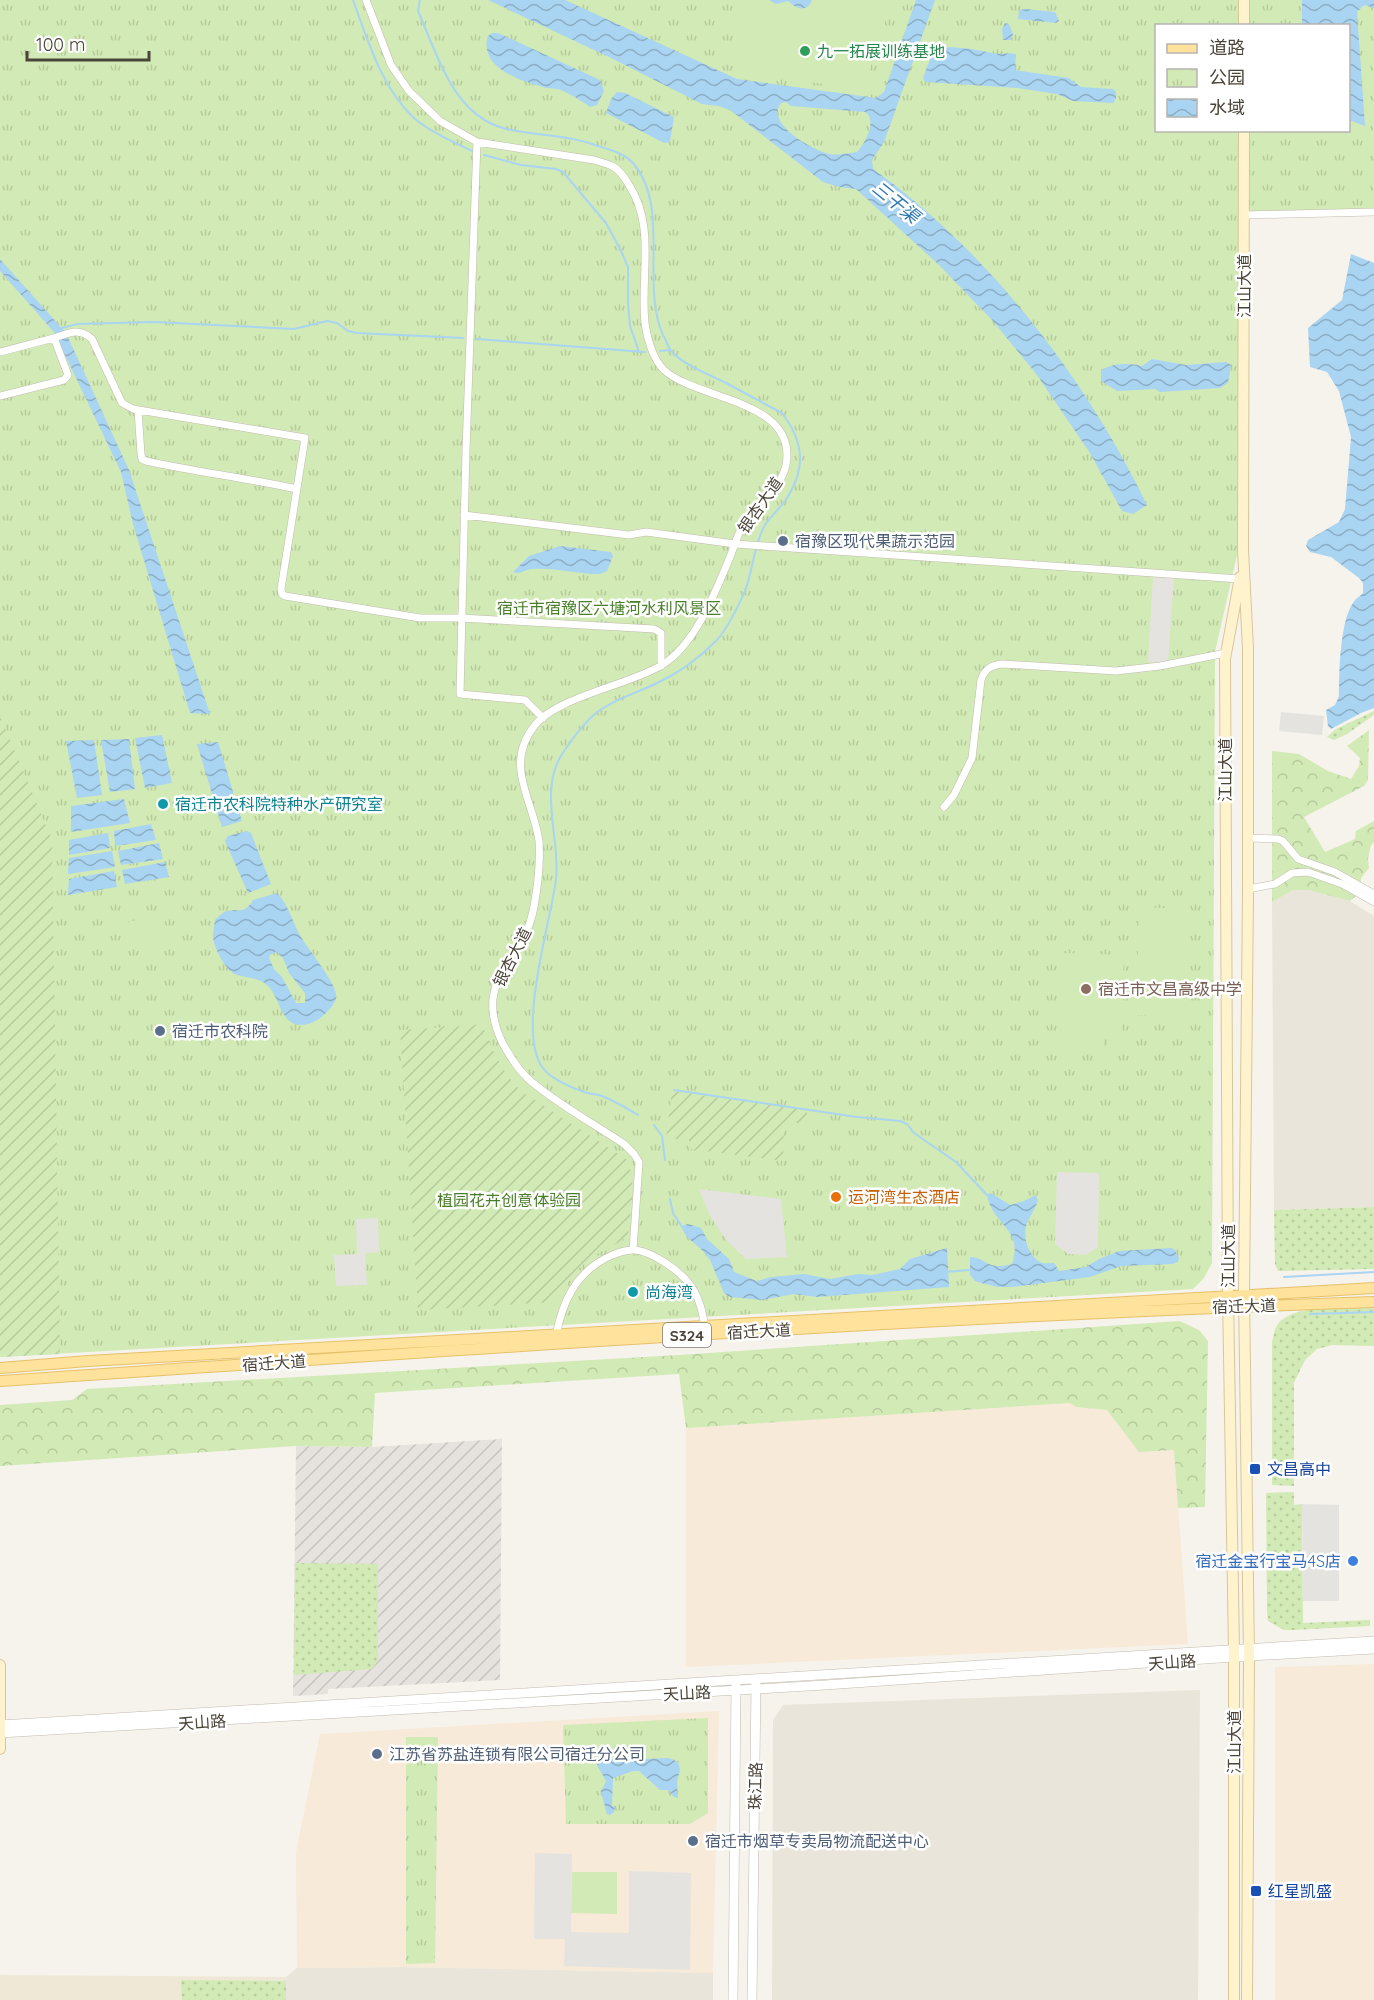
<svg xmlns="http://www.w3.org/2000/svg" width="1374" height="2000" font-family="Quicksand,'Noto Sans SC',sans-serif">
  <defs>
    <pattern id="industrial-furrows" width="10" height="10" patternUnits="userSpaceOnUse" patternTransform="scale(1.5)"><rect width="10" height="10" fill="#e6e2dd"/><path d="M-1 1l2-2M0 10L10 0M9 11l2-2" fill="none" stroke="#c7c3be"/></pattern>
    <pattern id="grass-dots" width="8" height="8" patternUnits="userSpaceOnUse" patternTransform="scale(1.5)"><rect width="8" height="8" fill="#d2eab5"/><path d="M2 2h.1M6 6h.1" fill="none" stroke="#b6ca9c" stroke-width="1.8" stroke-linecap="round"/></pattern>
    <pattern id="forest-crowns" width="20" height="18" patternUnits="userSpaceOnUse" patternTransform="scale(1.5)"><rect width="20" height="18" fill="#d2eab5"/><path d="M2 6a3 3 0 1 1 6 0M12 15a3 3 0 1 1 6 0" fill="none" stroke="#b6ca9c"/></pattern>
    <pattern id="park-tufts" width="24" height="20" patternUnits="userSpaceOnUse" patternTransform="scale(1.5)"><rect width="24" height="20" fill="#d2eab5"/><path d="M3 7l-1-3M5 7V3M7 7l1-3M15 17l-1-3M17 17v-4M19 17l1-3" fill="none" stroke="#b6ca9c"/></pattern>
    <pattern id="garden-furrows" width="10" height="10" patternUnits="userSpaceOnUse" patternTransform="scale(1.5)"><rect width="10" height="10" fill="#d2eab5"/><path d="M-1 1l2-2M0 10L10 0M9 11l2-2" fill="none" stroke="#b6ca9c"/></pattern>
    <pattern id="water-waves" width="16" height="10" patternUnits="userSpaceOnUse" patternTransform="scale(1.5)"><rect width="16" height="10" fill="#a9d4f2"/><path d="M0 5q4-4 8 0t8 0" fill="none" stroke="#8caec5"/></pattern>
  </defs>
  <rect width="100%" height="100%" fill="#f6f3ec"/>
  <!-- residential -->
  <path fill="#eae5da" d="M1293,890H1308L1350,901L1374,916V1207L1274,1210L1272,902Z
    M1200,1690L1198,2000H772L773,1720L783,1705Z
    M402,1967L713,1973V2000H286V1977L297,1968Z"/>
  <!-- commercial -->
  <path fill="#f7ead8" d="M1071,1403L1076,1407L1107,1410L1139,1452L1174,1450L1188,1644L686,1667V1428Z
    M1374,1664V2000H1275V1667Z
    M719,1711L713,1973L402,1967L297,1968L296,1852L320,1734Z"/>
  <!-- industrial -->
  <path fill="url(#industrial-furrows)" d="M502,1439L500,1680L328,1689V1694L293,1696L296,1446L372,1447Z"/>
  <!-- education -->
  <path fill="#efe8d6" d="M0,1975L286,1977V2000H0Z"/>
  <!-- grass -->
  <path fill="url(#grass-dots)" d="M1374,711V715L1347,734L1334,740L1327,737L1336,729Z
    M1374,1207V1269L1278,1271L1275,1264L1274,1210Z
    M1374,1307V1346L1332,1345L1317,1349L1305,1360L1294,1383V1486L1272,1485V1342C1274,1335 1274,1329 1278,1324C1293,1303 1350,1308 1374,1307Z
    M1294,1492V1505L1302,1504L1303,1623L1370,1620V1626L1293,1630H1284L1268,1621L1267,1611L1266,1493Z
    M295,1563L378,1564V1661L372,1669L294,1675Z
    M181,1980L286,1981V2000H182Z"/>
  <!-- forest -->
  <path fill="url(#forest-crowns)" d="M1369,730L1368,780L1364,786L1304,817L1325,852L1355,839L1356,831L1374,821V843L1371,845L1368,858L1369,868L1361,878L1360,892L1350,901L1308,890H1293L1272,902V751L1299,754L1328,771L1351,779L1359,766L1360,758L1347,746Z
    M1180,1321L1199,1330L1208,1341L1205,1507L1178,1508L1174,1450L1139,1452L1107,1410L1076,1407L1070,1403L686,1428L679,1374L375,1393L372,1447L296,1446L0,1466V1405L72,1400L87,1389L679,1355Z"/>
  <!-- park -->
  <path fill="url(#park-tufts)" fill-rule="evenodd" d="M0,0H1374V215L1239,216L1238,551L1215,652L1212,1263L1204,1278L1193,1289L0,1357ZM1156,26H1348V130H1156Z
    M708,1718V1813L690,1824H566L563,1725Z
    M406,1737H438L435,1963L406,1964Z"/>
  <!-- garden -->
  <path fill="url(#garden-furrows)" d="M0,716L52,840L60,1351V1354L0,1357Z
    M482,1025C493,1050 502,1075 524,1093L626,1159C638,1181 630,1211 628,1235C619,1244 606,1248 595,1255C577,1266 566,1285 555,1302L418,1310L400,1030Z
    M672,1091L807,1110L806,1123H784L783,1161L689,1149V1140L666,1138Z"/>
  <!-- pitch -->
  <path fill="#d2eab5" d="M736,0H892L864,88L760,77L734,71Z
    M1139,907L1188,909L1185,1017L1136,1015Z
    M165,920L166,943H129V921Z
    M1061,953L1124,955L1121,1031H1103V1053L1058,1052Z
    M1108,1032H1119L1118,1053H1108Z
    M572,1872H617V1914L571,1913Z"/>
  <!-- parking -->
  <path fill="#e5e3e0" d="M1153,577L1174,578L1168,663L1148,662Z
    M1281,712L1324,716L1322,735L1279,731Z
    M1057,1172L1099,1173L1098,1247L1086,1255L1068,1254L1055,1244Z
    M699,1189L781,1199L787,1257L746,1259L727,1241L710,1216Z
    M378,1218L379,1252L365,1253L367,1285L336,1286L334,1255L357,1254L356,1219Z
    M1302,1504L1339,1505V1601H1303Z
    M535,1853L572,1854L571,1932L629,1933V1871L691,1873L690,1970L564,1966L565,1939H534Z"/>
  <!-- water -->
  <path fill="url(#water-waves)" fill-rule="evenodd" d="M488,0H565L737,79L876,98L884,92L916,0H935L884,142L872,160L873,169C989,252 1085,377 1147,505L1133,514L1122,511L1090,453L1037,375L993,321L939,265L856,189L839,187L823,182L730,110L718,106L702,104L611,58ZM786,102L791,106L865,112C878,121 865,143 857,152C848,153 837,156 829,154C811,149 765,124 781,103Z
    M769,0H812C806,14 796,8 788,1L776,4Z
    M1302,0H1374V8L1364,5L1357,12L1365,126L1349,120L1348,26L1302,25Z
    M1026,9L1055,12L1059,21L1056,23L1018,19L1019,10Z
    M1005,23L1009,24L1013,34L1011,40H1003L1002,29Z
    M492,33H498L600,80L604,91L597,105L590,107C580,100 568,92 557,89C552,88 547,89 543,87C520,81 478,67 488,36Z
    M943,47C960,47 976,49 992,53C999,55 1008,52 1016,54L1015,70L1069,78L1081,87L1113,89L1116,92V98L1113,103L1073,101L1057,94L1017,88L926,82L923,79C927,67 930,53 943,47Z
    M617,92L625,93L674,117L670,142L664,143L606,113L611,99Z
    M1351,254L1374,263V708L1361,713L1331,729L1328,726L1326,710L1335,705L1339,696C1339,673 1340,621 1353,603C1355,599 1360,596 1363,593V583L1359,578L1331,557L1310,552L1306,546L1308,540L1339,522L1345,509L1351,437L1339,391L1327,372L1310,367L1308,328L1342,300Z
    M0,259L66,333L129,470L210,714L190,713L133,524L121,472L54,332L0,271Z
    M1152,359L1186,365L1226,362L1231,365L1228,383L1220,388L1160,392L1155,389L1117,391L1101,381V370C1114,363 1128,363 1142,366Z
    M560,546L611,552L613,556L607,571L600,574C577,574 554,567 531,569C524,570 520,575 513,572L529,556Z
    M162,735L172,783L145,788L135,738Z
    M129,739L135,789L110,792L101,740Z
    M94,740L102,795L77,798L66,741Z
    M218,742L242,821L222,827L197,744Z
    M124,799L130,823L71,832V806Z
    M151,824L156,840L115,846L114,831Z
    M247,831L251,833L271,884L248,893L225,841L228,836Z
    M108,833L110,848L69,855V840Z
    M159,843L163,859L121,865L118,851Z
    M112,851L115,867L68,874L69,858Z
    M165,862L169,877L125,884L122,870Z
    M114,871L117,887L68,895L69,879Z
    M277,893C288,903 293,924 301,937C308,949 336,983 336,995C336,1003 330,1009 325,1014C319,1020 309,1025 301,1025C280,1025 280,996 267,985C259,978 248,978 237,975C227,972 217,953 214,943C212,935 214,928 215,920C219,917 222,912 227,911C241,908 244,915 253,900ZM276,952L283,958L289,973L305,993V1003H296L282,977L274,969L269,958L270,955Z
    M991,1193L1010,1205L1024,1201L1036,1195L1038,1201C1035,1209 1030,1216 1027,1223C1022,1237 1028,1255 1040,1262C1043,1264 1050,1263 1054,1263L1059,1271L1086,1267L1099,1259L1119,1251L1171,1248L1175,1250L1179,1258L1178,1262L1172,1264L1121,1266L1090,1277L1012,1287H998L981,1283L975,1281L970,1275V1257C988,1258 986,1271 1012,1264C1024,1229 993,1226 987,1195Z
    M688,1224L701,1228L707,1239L729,1259L734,1272L757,1281L771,1277L804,1274L830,1279L858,1274L872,1275L900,1269L910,1259L947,1248L949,1287L817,1297L794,1294L762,1300L730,1297L724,1293L710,1260L703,1251L686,1236L681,1226Z
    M629,1754L643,1759L669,1758L678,1762L680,1770L677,1782L678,1798L674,1797L668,1790H660L639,1771H633L613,1778L612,1806L615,1807L614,1812L610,1815L607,1814L601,1792L606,1781L598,1767L596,1759L599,1756L612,1758Z"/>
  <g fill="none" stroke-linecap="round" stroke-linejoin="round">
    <!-- stream -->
    <path stroke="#a9d4f2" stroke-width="2" d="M353,0C368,41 382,89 415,119C431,132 453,142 472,151
      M420,0L418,11C437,54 453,114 503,128C532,136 564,134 592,144C606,149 623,152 633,163C671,207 640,284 663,335C666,340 668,347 671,351C685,366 708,374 726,383C745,393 763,403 782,413C805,443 806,470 785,501C779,509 771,516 765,525C756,539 753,565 748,582C744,596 727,630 716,641C699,658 679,673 657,683C637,693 614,699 596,713C584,723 573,738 564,751C537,789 561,838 556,880C550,924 517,1029 542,1067C549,1078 572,1088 584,1092C590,1094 596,1094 602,1096C615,1101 626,1108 638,1115
      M484,155L521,165L556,169L563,172L606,223L621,251L628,267V304L630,326L639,352
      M62,328L77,324L154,322L294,329L327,321L337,323L348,331L357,333L463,338
      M477,339L645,352
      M660,351L670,350
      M674,1090L857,1117L900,1121L907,1124L914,1133L956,1162L987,1195
      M654,1125L662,1136L665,1160
      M670,1199L673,1213L682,1227
      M945,1272L969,1270
      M1284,1277L1374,1272
      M1310,1314L1374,1312"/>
    <defs>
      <path id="minor" d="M366,0L391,65L409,91L440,121L477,142L594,160C600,162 606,163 612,166C620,170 625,178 629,185C656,226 640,277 645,323C647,339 653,359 664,370C698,401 798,399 786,465C780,492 755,505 742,527C737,536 734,547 730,557C715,592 696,644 662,665C629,685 557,697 535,725C503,765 533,799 539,841C540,853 539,868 538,879C536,895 534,915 527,930C505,972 478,991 502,1042C509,1055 521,1074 533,1083C561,1106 594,1124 624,1144L634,1154L639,1162L633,1250
        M477,142L466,450L460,694L525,700L543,718
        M1244,215L1374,212
        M54,338C69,333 79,327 92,339L122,403L133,409L305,438L281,589L282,594L285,596L420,618H461L654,629L661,633V666
        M0,352L54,338L68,375L64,380L0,396
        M138,410L141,454L142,459L146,461C196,472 247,478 297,489
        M464,515L629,535L646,532L735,544L1240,579
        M944,807L954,795L972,758L981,680C985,668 992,665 1003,664L1116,671L1160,666L1226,653
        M1248,838L1278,839L1283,841L1298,859L1335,872L1374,894
        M1248,889L1275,884L1292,873L1308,872L1342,884L1374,902
        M556,1336C562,1303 575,1274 606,1258C614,1254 624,1250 633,1250C644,1250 658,1258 667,1264C693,1281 701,1298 705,1328"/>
      <path id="tertiary" d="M0,1725L1374,1641
        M0,1733L825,1685L1234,1657L1374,1649
        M733,2000L736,1686
        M752,2000L756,1684"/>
      <path id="secondary" d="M1244,26V0
        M1244,130L1243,550L1248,649V894L1244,1294L1249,1656L1247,2000
        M0,1665V1749
        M1234,2000V1649L1228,1295L1225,659L1240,577"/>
      <path id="primary" d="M0,1368L88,1361L1374,1288
        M0,1381C458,1350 915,1317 1374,1302"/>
    </defs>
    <!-- minor casing -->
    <use href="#minor" stroke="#c2bbae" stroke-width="8"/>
    <!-- tertiary casing -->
    <use href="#tertiary" stroke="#c2bbae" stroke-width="10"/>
    <!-- secondary casing -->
    <use href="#secondary" stroke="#d6c79b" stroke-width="12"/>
    <!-- primary casing -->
    <use href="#primary" stroke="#e6c16a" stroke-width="12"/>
    <!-- minor -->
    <use href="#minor" stroke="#fff" stroke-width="7"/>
    <!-- tertiary -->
    <use href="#tertiary" stroke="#fff" stroke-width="9"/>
    <!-- secondary -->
    <use href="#secondary" stroke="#fff3cd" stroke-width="10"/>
    <!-- primary -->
    <use href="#primary" stroke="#ffe39c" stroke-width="10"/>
  </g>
  <!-- markers -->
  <circle fill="#2e9e5b" stroke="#fff" stroke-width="2" cx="805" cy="51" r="6"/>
  <g fill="#5c6f8a" stroke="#fff" stroke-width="2">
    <circle cx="783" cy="541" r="6"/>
    <circle cx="160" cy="1031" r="6"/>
    <circle cx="377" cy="1754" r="6"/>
    <circle cx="693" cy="1841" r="6"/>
  </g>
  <g fill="#0f9aa8" stroke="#fff" stroke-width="2">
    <circle cx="163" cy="804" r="6"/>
    <circle cx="633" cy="1292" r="6"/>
  </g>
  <circle fill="#8d6e63" stroke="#fff" stroke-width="2" cx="1086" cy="989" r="6"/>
  <circle fill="#e8710a" stroke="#fff" stroke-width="2" cx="836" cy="1197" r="6"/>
  <g fill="#1a4fb4" stroke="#fff" stroke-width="2">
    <rect x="1249" y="1463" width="12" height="12" rx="3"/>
    <rect x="1250" y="1885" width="12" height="12" rx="3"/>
  </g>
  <circle fill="#3f7fe0" stroke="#fff" stroke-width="2" cx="1353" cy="1561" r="6"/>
  <g text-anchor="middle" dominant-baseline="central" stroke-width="5" stroke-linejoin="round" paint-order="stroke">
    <!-- shield labels -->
    <rect fill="#fff" stroke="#817c74" stroke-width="1.5" x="663" y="1323" width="48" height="24" rx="4.5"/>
    <g font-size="15" font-weight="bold" fill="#4b4439">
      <text x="687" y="1335">S324</text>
    </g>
    <!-- leisure labels -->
    <g font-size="16" fill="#27864d" stroke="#fff" text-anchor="start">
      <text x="817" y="51">九一拓展训练基地</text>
    </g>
    <!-- street labels -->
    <g font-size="16" fill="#4b4439" stroke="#fff">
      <text transform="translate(1244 286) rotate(-90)">江山大道</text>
      <text transform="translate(760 505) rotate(-55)">银杏大道</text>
      <text transform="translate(1225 770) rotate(-90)">江山大道</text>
      <text transform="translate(512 957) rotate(-63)">银杏大道</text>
      <text transform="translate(1228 1256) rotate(-90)">江山大道</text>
      <text transform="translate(1244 1306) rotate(-2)">宿迁大道</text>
      <text transform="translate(759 1331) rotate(-3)">宿迁大道</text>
      <text transform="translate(274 1363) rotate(-4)">宿迁大道</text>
      <text transform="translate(1172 1662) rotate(-4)">天山路</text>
      <text transform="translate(687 1693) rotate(-3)">天山路</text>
      <text transform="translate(202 1722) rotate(-4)">天山路</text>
      <text transform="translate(1234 1742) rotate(-90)">江山大道</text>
      <text transform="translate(755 1786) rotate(-89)">珠江路</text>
    </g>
    <!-- service labels -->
    <g font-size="16" fill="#4e5e75" stroke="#fff" text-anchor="start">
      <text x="795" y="541">宿豫区现代果蔬示范园</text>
      <text x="172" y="1031">宿迁市农科院</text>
      <text x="389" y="1754">江苏省苏盐连锁有限公司宿迁分公司</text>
      <text x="705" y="1841">宿迁市烟草专卖局物流配送中心</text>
    </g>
    <!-- park labels -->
    <g font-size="16" fill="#4a7f2a" stroke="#fff">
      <text x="609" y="608">宿迁市宿豫区六塘河水利风景区</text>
      <text x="509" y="1200">植园花卉创意体验园</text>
    </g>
    <!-- culture labels -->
    <g font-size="16" fill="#0d838f" stroke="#fff" text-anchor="start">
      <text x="175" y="804">宿迁市农科院特种水产研究室</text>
      <text x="645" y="1292">尚海湾</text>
    </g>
    <!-- education labels -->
    <g font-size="16" fill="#785e54" stroke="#fff" text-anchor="start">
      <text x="1098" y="989">宿迁市文昌高级中学</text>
    </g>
    <!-- food labels -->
    <g font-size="16" fill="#c56008" stroke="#fff" text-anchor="start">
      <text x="848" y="1197">运河湾生态酒店</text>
    </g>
    <!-- transit labels -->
    <g font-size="16" fill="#164399" stroke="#fff" text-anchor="start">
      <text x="1267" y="1469">文昌高中</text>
      <text x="1268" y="1891">红星凯盛</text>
    </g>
    <!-- shop labels -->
    <g font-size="16" fill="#366cbe" stroke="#fff" text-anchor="end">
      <text x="1341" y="1561">宿迁金宝行宝马4S店</text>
    </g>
    <!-- water labels -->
    <g font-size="18" font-style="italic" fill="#2e7ab2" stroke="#fff">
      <text transform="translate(896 202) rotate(39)">三干渠</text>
    </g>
  </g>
  <!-- legend -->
  <rect x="1155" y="24" width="195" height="108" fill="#ffffff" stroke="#b7b4b0" stroke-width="1.5"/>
  <rect x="1167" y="44" width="30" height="9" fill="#ffe39c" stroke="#b7b4b0" stroke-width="1.5"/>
  <text x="1209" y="54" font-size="18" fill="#4b4439">道路</text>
  <rect x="1167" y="69" width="30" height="18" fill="url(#park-tufts)" stroke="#b7b4b0" stroke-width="1.5"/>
  <text x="1209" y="84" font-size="18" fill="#4b4439">公园</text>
  <rect x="1167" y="99" width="30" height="18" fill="url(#water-waves)" stroke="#b7b4b0" stroke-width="1.5"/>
  <text x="1209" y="114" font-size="18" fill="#4b4439">水域</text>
  <!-- scale -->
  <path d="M27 51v9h122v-9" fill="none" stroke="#4b4439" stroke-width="3"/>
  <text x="36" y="51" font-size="18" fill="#4b4439" stroke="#ffffff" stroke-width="4.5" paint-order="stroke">100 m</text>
</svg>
